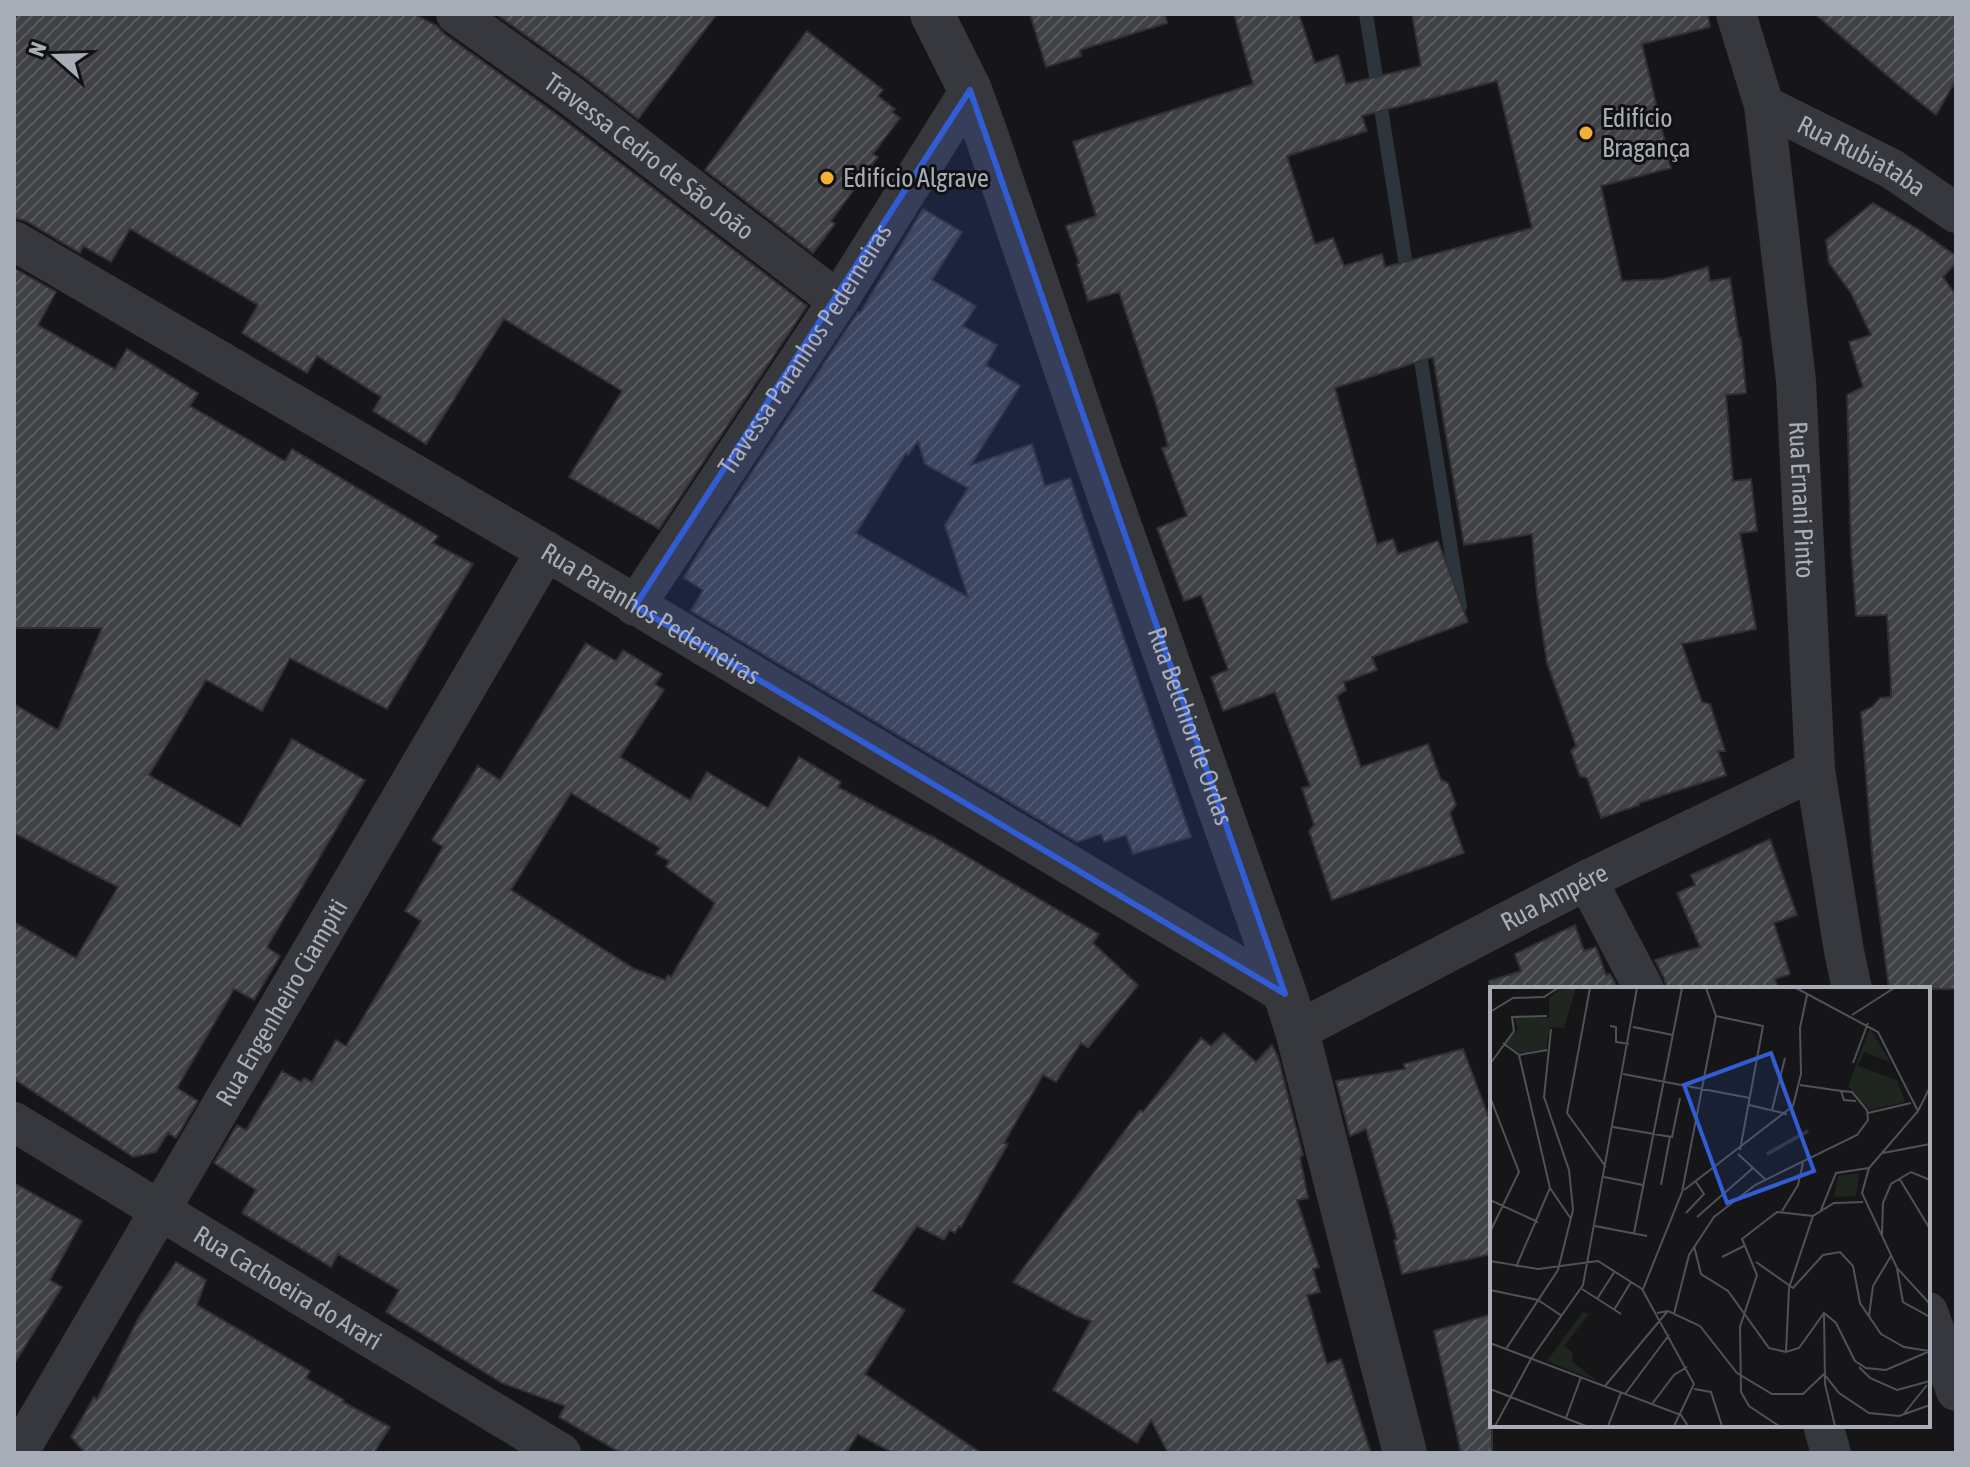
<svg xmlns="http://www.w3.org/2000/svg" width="1970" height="1467" font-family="'Asap Condensed',sans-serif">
  <defs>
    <pattern id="building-hatch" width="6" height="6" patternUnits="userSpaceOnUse" patternTransform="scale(2)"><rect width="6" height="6" fill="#404145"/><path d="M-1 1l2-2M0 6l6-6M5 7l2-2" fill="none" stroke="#595a5e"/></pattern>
  </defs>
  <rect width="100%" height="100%" fill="#161618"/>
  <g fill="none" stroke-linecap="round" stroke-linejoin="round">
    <!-- stream -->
    <path stroke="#2c353c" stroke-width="14" d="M1366,14L1408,278
      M1418,342L1460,607"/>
  </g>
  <!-- building -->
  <path fill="url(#building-hatch)" stroke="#303034" stroke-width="2" fill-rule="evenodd" d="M14,14H414L437,26L443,33L556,114L807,306L659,529L569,477L622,391L504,319L426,444L373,411L381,397L317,356L307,373L242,333L258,305L130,229L111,262L83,246L80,253L26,221L14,218Z
    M496,14H717L638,119L584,77Z
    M1030,14H1165L1167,23L1080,50L1081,56L1046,67Z
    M1234,14H1299L1315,63L1338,55L1346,84L1421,66L1412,14H1708L1710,27L1642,44L1671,168L1601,186L1622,281L1664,279L1708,267L1710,281L1730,278L1739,338H1741L1746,393L1726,395L1733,481L1751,479L1757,531L1740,533L1756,629L1682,644L1702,702L1710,704L1725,751H1718L1726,775L1639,803V805L1601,818L1587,778L1580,776L1571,751L1576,746L1547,663L1537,595L1532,534L1464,545L1433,357L1335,388L1377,544L1393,539L1398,554L1438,541L1468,622L1372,657L1377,670L1344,682L1346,690L1337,696L1361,767L1428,744L1441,780L1448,783L1456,805L1450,813L1464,853L1332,900L1309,831L1314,825L1302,788L1310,786L1275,692L1223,711L1211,677L1228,670L1201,595L1184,601L1157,528L1187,516L1162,448L1168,446L1156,404L1119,292L1088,301L1077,264L1079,263L1066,226L1096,216L1073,142L1253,84ZM1497,81L1532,228L1385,267L1382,254L1344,266L1333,238L1315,244L1287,156L1367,131L1362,116Z
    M1815,14H1956V80L1936,115L1903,89Z
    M807,31L883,90L878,96L895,109L892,112L900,118L873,154L878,157L831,221L835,224L813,253L705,170Z
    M1873,203L1918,229L1956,256V263L1943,277L1956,295V989H1889L1873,865L1861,712L1872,707L1880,698L1891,697V686L1887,615L1856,616L1851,548L1847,395L1863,387L1849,342L1871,335L1851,293L1829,263L1826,240Z
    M923,209L962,232L932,280L976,306L963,326L997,345L986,365L1020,386L971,465L1032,444L1045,486L1070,478L1191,837L1133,854L1126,835L1104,842L1101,834L1077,842L691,611L703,590L684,578L699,552L858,312L860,313ZM918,441L925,464L968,488L945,525L968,597L856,533L906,453L908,455Z
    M14,268L56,292L38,325L115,369L127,349L198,393L190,406L285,461L292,449L438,536L433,543L473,564L387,709L290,658L262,711L206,680L149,775L240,827L292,739L365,780L267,947L280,956L254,1000L234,989L177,1088L198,1101L176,1138L168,1133L156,1152L133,1157L14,1079V922L76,958L118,887L14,833V704L58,730L102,628H14Z
    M586,643L616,661L623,650L662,674L655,684L664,690L620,757L690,800L707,772L768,808L799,757L841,782L838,787L930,836V835L1099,934L1093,943L1138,985L1088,1048L1081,1043L1056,1082L1043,1075L1004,1143L1008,1144L961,1227L959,1226L955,1233L950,1230L944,1240L917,1226L872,1291L905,1310L865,1374L981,1453H893L858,1434L846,1453H621L559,1417L565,1406L502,1383L386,1312L399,1290L338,1254L331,1267L242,1213L256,1190L214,1163L237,1125L246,1130L282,1071L301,1082L304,1078L312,1082L336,1040L346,1046L421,921L405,911L443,847L432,840L478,766L500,780ZM571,793L660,848L656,854L669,861L666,867L715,903L671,977L668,975L665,980L633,968L511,890Z
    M1770,839L1797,915L1774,923L1790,974L1775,979L1778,989H1667L1664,978L1655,960L1700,947L1677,893L1695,885L1691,875Z
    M1575,925L1584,951L1596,947L1606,975L1610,974L1618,989H1490L1489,981L1521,971L1515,954Z
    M1224,1033L1256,1062L1272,1045L1278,1057L1303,1155L1300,1157L1308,1198L1297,1200L1319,1267L1313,1269L1320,1292L1307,1295L1327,1364L1341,1359L1371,1453H1168L1151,1420L1137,1443L1053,1390L1091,1321L1077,1316L1013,1282L1140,1110L1143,1112L1201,1038L1211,1046Z
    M1463,1049L1492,1126V1254L1402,1274L1394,1241L1397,1239L1366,1129L1350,1136L1336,1081L1405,1069L1404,1064Z
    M14,1183L82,1221L50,1280L62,1287L14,1364Z
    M176,1262L206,1280L197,1305L310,1371L306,1378L344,1400L343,1402L390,1427L374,1453H85L71,1437L94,1397L97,1399L138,1319Z
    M1492,1314V1453H1461L1434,1331Z"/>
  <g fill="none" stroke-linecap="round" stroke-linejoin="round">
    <!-- minor -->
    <g stroke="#37383d" stroke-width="40">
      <path id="s1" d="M456,14L570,95L838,301"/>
      <path id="s2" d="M1736,14L1764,105L1796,381L1815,770L1844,951L1852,989"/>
      <path id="s3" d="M1764,105L1892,169L1956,213"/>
      <path id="s4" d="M14,241L546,551L1285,994"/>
      <path id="s5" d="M635,606L838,301L970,90"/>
      <path d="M1587,880L1644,989"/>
      <path id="s6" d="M1297,1031L1587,880L1815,770"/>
      <path id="s7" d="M14,1122L561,1453"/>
      <path d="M1928,1312L1956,1391"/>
      <path d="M1823,1425L1831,1453"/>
      <path id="s8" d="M18,1453L546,551"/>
    </g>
    <!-- tertiary -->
    <path stroke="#37383d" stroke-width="44" id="s9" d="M932,14L970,90L986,134L1100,470L1285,994L1297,1031L1405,1453"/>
  </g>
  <!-- marked area -->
  <path fill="#325cd3" fill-opacity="0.2" stroke="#325cd3" stroke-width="6" stroke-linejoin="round" d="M970,90L1285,994L635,606Z"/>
  <!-- markers -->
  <g fill="#f2b134" stroke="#111113" stroke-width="3">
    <circle cx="1586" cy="133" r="8"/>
    <circle cx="827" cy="178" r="8"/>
  </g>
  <g text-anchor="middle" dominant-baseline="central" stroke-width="6" stroke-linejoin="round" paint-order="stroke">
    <!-- poi labels -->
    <g font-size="26" fill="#a8adb8" stroke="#111113" text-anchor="start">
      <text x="1602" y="118">Edifício<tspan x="1602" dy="30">Bragança</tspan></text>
      <text x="843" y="178">Edifício Algrave</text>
    </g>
    <!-- street labels -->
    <g font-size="26" fill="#a8adb8" stroke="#111113">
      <text stroke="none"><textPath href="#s1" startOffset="240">Travessa Cedro de São João</textPath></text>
      <text stroke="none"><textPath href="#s3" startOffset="110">Rua Rubiataba</textPath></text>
      <text stroke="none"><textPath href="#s5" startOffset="308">Travessa Paranhos Pederneiras</textPath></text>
      <text stroke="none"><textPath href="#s2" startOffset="492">Rua Ernani Pinto</textPath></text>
      <text stroke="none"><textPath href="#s4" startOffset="738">Rua Paranhos Pederneiras</textPath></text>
      <text stroke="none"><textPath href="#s9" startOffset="758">Rua Belchior de Ordas</textPath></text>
      <text stroke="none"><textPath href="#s6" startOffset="290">Rua Ampére</textPath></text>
      <text stroke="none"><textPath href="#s8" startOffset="522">Rua Engenheiro Ciampiti</textPath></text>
      <text stroke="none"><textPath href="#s7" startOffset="320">Rua Cachoeira do Arari</textPath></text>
    </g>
  </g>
  <!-- overview -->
  <g transform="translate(1490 987)">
    <rect width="440" height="440" fill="#161618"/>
    <path d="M71,1H86L74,41L60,40L56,62L28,66L15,56L28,42L24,30L59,31V11ZM369,186L366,209L344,210L348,189ZM93,325L99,327L74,359L83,366L82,374L107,394L57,374Z" fill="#1e261f"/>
    <path d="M380,41L400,75L374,65L368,79L407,93L415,115L380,123L358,99Z" fill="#1e261f"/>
    <path fill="none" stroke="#2c353c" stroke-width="4" d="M277,167L318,144"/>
    <path fill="none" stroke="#505258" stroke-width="2" d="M100,1L77,126L116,180M306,1L388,45L428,124L379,181L372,206L407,281L440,317M0,25L23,11L54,10L68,1M362,28L404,1M226,29L273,39L250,163M120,39L126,40V55L139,57M143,40L183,48M13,56L29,68L57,63M363,76L378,36M0,77L24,44L22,30L57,29M133,87L260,111M310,98L351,104M0,110L29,185L0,245M259,118L297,127M282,123L295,71M428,124L440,100M378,126L421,116M123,140L182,150L190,111M393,166L440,157M248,167L275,192M114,190L153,198M409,191L440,242M171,198L180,150M60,201L81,232M194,203L303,119L311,87L310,41L317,8M0,213L48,235M331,223L346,186L379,181M292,224L308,198L313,176M196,226L214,207L206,195M207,230L263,181M105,239L157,249M144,246L192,1M392,248L393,216L401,197L421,185L440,193M204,259L211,287L238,304L279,361L296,365L309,361L334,326L346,336L365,374L376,381L396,383L440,364M232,270L254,259M0,274L48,282L108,274L152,302L204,397L184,439M266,275L303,301L333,268L350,265L363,279L370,316L391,347L414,360L439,364M26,280L60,201L29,68M407,282L413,315L440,330M92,302L131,327M153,302L192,205L226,29L216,1M0,303L48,313L72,329M107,312L125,284M124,323L141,295M167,326L178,324L210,339L247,386L282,407H313L334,387L349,406L379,426L409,429L440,418M184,327L199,268L224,230L265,198L367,148L378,133L377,123L362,105L351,104L354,113L366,114M334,327L335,397L345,439M379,329L383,299L401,269M0,356L191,428L198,439M16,362L68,283L83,223L79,183L54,110L61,42M296,365L299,301L323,229L344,216L373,215M369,380L380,391L407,403L440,394M115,399L177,325M0,402L96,439M204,402L221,405L232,439M135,407L179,348M162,417L184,388L197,380M413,428L437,398M76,431L91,390M5,439L41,372L93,298L147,1M118,439L131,406M289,439L259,419L251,405L250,340L267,288L252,252L287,225L323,229"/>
    <path fill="#325cd3" fill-opacity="0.15" stroke="#325cd3" stroke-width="4" d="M281,66L324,184L237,216L194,98Z"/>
    <rect width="440" height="440" fill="none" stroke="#a8adb8" stroke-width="4"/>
  </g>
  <!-- border -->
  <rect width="1970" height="1467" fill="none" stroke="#a8adb8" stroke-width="32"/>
  <!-- north arrow -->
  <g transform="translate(56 56) rotate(290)" stroke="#111113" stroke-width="6" paint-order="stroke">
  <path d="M0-6L14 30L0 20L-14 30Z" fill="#a8adb8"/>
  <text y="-12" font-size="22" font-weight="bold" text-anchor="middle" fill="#a8adb8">N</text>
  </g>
</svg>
